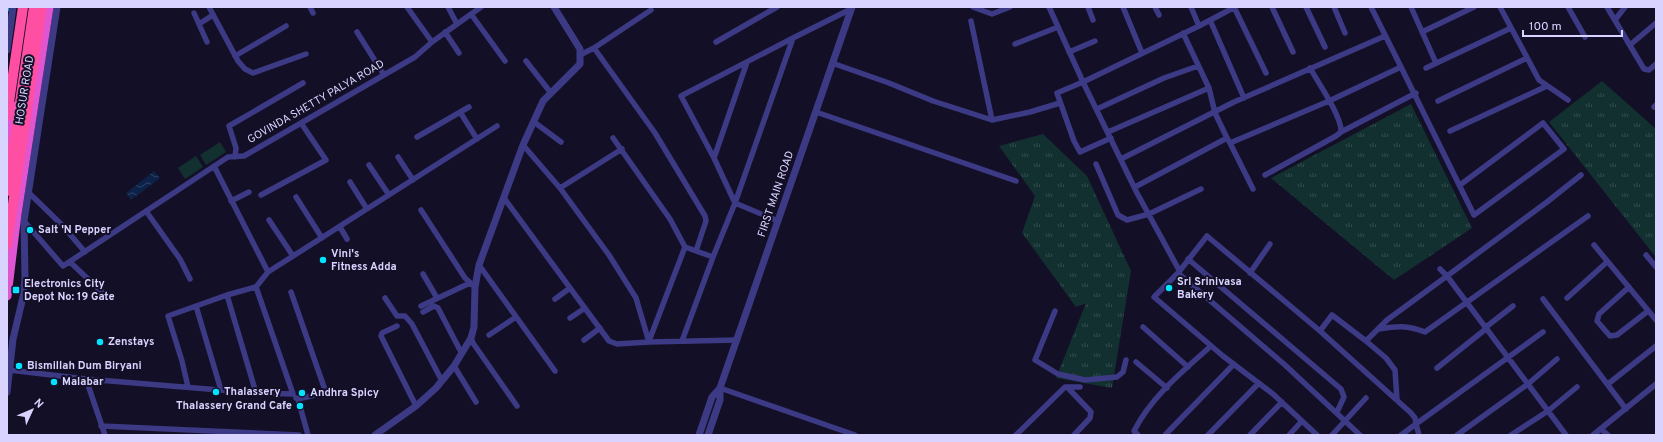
<svg xmlns="http://www.w3.org/2000/svg" width="1663" height="442" font-family="Overpass,sans-serif">
  <defs>
    <pattern id="grass-tufts" width="24" height="20" patternUnits="userSpaceOnUse"><rect width="24" height="20" fill="#12302f"/><path d="M3 7l-1-3M5 7V3M7 7l1-3M15 17l-1-3M17 17v-4M19 17l1-3" fill="none" stroke="#344d4e"/></pattern>
    <pattern id="water-waves" width="16" height="10" patternUnits="userSpaceOnUse"><rect width="16" height="10" fill="#0c2248"/><path d="M0 5q4-4 8 0t8 0" fill="none" stroke="#2f4163"/></pattern>
  </defs>
  <rect width="100%" height="100%" fill="#130f26"/>
  <!-- grass -->
  <path fill="url(#grass-tufts)" d="M1602,81L1656,129V255L1655,256L1549,122Z
    M1411,104L1472,228L1394,280L1271,178Z
    M1043,134L1087,176L1131,271L1112,388L1056,378L1086,303L1076,307L1022,233L1035,196L999,146Z"/>
  <!-- garden -->
  <path fill="#12302f" d="M220,142L226,152L206,165L200,155Z
    M196,156L203,167L185,179L178,168Z"/>
  <!-- water -->
  <path fill="url(#water-waves)" d="M154,171L160,178L131,200L126,193Z"/>
  <g fill="none" stroke-linecap="round" stroke-linejoin="round">
    <!-- minor -->
    <path stroke="#3d3a85" stroke-width="5.5" d="M209,7L238,61L245,69L253,73L306,54
      M310,7L313,13
      M407,7L432,42
      M448,7L457,24
      M973,7L992,14L1010,7
      M1049,7L1083,82L1199,26
      M1088,7L1093,20
      M1123,7L1142,53
      M1155,7L1159,15
      M1191,7L1199,26L1235,7
      M1234,7L1266,73
      M1272,7L1293,52
      M1306,7L1325,47
      M1334,7L1345,33
      M1411,7L1436,63
      M1500,7L1539,80L1568,100
      M1568,7L1585,37
      M1607,7L1644,69L1649,70L1656,64
      M194,13L207,42
      M471,14L505,61
      M1210,20L1244,98
      M1615,20L1625,7
      M199,24L213,15
      M357,32L384,75
      M445,32L459,53
      M1422,32L1474,7
      M716,42L777,7
      M1015,44L1058,27
      M1630,45L1656,23
      M594,48L655,133L705,216L706,221L696,251
      M1069,52L1095,41
      M580,55L594,48L651,10
      M235,56L286,26
      M526,61L551,93
      M832,63L889,83L933,101L992,120L971,21
      M1401,67L1474,215L1564,149L1543,123L1460,185
      M1426,68L1511,28
      M1438,101L1527,58
      M1654,107L1656,105
      M1097,109L1164,78L1198,66
      M460,112L477,139
      M816,112L1016,181
      M992,120L1030,112L1060,103
      M534,122L561,142
      M1450,131L1547,86
      M1108,132L1209,88
      M1341,132L1416,93
      M417,137L469,107
      M613,138L670,219L685,247L713,257
      M1111,138L1080,152L1074,141L1057,93L1083,82L1137,193L1179,270
      M1227,138L1230,143L1329,101L1401,67L1371,7
      M1230,143L1253,189
      M523,145L560,188L609,255L636,298L649,342
      M235,157L236,148L229,126L303,83
      M398,157L413,180
      M714,158L747,62
      M1121,159L1234,102L1385,36
      M1096,164L1118,215L1127,220L1149,214L1201,189
      M369,165L389,195
      M214,166L268,272
      M1265,175L1336,136L1341,132C1342,117 1318,82 1310,68
      M350,182L367,209
      M1135,187L1227,138L1215,113L1209,88L1183,33
      M560,188L622,149
      M28,192L62,225L85,252
      M261,195L326,160L301,123
      M296,197L322,238
      M504,198L609,341L617,344L649,342L737,340
      M231,201L249,192
      M421,210L465,278L475,287
      M146,211L180,259L190,279
      M269,220L293,256
      M24,221L63,266L228,157L244,156L415,57L432,42L481,7
      M778,221L735,203L714,158L681,96L793,38L851,9
      M340,227L347,239
      M1594,245L1656,320
      M1646,255L1656,267
      M1188,259L1341,389L1344,397L1337,412
      M70,262L104,294
      M479,265L555,371
      M1440,269L1447,276L1547,202L1581,175
      M1178,273L1285,365L1360,435
      M1250,273L1270,244
      M423,274L437,298
      M1629,287L1599,314L1597,321L1610,336L1617,335L1648,311
      M291,292L325,390L324,393L298,399
      M227,295L256,393
      M385,298L397,316H405L412,324L442,381
      M1567,298L1607,262
      M555,299L570,288
      M1543,299L1626,409
      M196,306L221,390
      M421,306L470,283
      M1055,311L1035,360L1058,374L1085,380L1117,377L1123,372L1126,360
      M423,312L434,306L438,308L461,352
      M570,318L585,308
      M397,326L382,333L381,336L416,406
      M1143,327L1188,367
      M1486,327L1513,306
      M1379,329C1397,326 1407,325 1425,332L1588,216
      M1320,331L1332,315L1366,341L1387,320L1447,276L1566,435
      M489,335L516,317
      M471,338L473,343L517,406
      M584,340L600,328
      M649,341L685,247
      M682,341L713,257L735,203L793,38
      M1366,341L1386,358L1395,370L1397,400
      M1136,362L1167,388
      M454,366L476,402
      M1437,368L1487,328
      M9,370L86,379L256,393L293,394L256,287
      M86,379L105,435
      M1608,384L1656,346
      M188,387L182,361L168,316L227,295L256,287L268,272L497,126
      M720,388L855,435
      M1068,388L1091,412L1090,418L1074,435
      M296,398L298,399L308,435
      M101,426L299,435
      M1601,429L1608,435
      M1166,434L1234,364
      M1016,435L1065,387H1080
      M1138,435L1134,431C1151,397 1183,371 1211,346
      M1208,435L1259,383
      M1250,435L1282,402
      M1289,435L1302,421
      M1317,435L1273,394L1223,356L1154,297L1178,273L1207,236L1320,331L1411,413L1415,418L1416,424L1401,435
      M1332,435L1366,398
      M1419,435L1416,424L1543,332
      M1457,435L1528,384L1557,359
      M1511,435L1548,411L1577,387
      M1593,435L1656,384"/>
    <!-- tertiary -->
    <path stroke="#3d3a85" stroke-width="7" d="M7,50L13,7
      M7,392L13,339L23,297L25,278L24,221L57,7
      M375,435L416,406L436,388L454,366L471,338L474,327L475,287L479,265L523,145L543,101L580,64V49L554,7
      M699,435L712,397L720,388
      M708,435L720,400V388L852,7"/>
    <!-- trunk -->
    <path stroke="#e055d1" stroke-width="9" d="M7,148L13,106
      M7,296L17,214L49,7"/>
    <!-- motorway -->
    <path stroke="#ff4fa3" stroke-width="10" d="M7,116L23,7
      M7,191L34,7
      M7,245L42,7"/>
    <defs>
      <path id="rail" d="M7,10V7"/>
    </defs>
    <!-- rail casing -->
    <use href="#rail" stroke="#00e5ff" stroke-width="3.5"/>
    <!-- rail -->
    <use href="#rail" stroke="#130f26" stroke-width="2" stroke-dasharray="6" stroke-linecap="butt"/>
  </g>
  <!-- markers -->
  <g fill="#00e5ff" stroke="#130f26" stroke-width="1.5">
    <circle cx="30" cy="230" r="4"/>
    <circle cx="323" cy="260" r="4"/>
    <circle cx="1169" cy="288" r="4"/>
    <rect x="12" y="286" width="8" height="8" rx="2"/>
    <circle cx="100" cy="342" r="4"/>
    <circle cx="19" cy="366" r="4"/>
    <circle cx="54" cy="382" r="4"/>
    <circle cx="216" cy="392" r="4"/>
    <circle cx="302" cy="393" r="4"/>
    <circle cx="300" cy="406" r="4"/>
  </g>
  <g text-anchor="middle" dominant-baseline="central" stroke-width="4" stroke-linejoin="round" paint-order="stroke">
    <!-- street labels -->
    <g font-size="11" fill="#d9d4ff" stroke="#130f26">
      <text transform="translate(25 90) rotate(-81)">HOSUR ROAD</text>
      <text transform="translate(316 102) rotate(-30)">GOVINDA SHETTY PALYA ROAD</text>
      <text transform="translate(776 194) rotate(-71)">FIRST MAIN ROAD</text>
    </g>
    <!-- poi labels -->
    <g font-size="11" font-weight="bold" fill="#d9d4ff" stroke="#130f26" text-anchor="start">
      <text x="38" y="230">Salt 'N Pepper</text>
      <text x="331" y="254">Vini's<tspan x="331" dy="13">Fitness Adda</tspan></text>
      <text x="1177" y="282">Sri Srinivasa<tspan x="1177" dy="13">Bakery</tspan></text>
      <text x="24" y="284">Electronics City<tspan x="24" dy="13">Depot No: 19 Gate</tspan></text>
      <text x="108" y="342">Zenstays</text>
      <text x="27" y="366">Bismillah Dum Biryani</text>
      <text x="62" y="382">Malabar</text>
      <text x="224" y="392">Thalassery</text>
      <text x="310" y="393">Andhra Spicy</text>
      <text x="292" y="406" text-anchor="end">Thalassery Grand Cafe</text>
    </g>
  </g>
  <!-- border -->
  <rect width="1663" height="442" fill="none" stroke="#d9d4ff" stroke-width="16"/>
  <!-- north arrow -->
  <g transform="translate(32 410) rotate(46)" stroke="#130f26" stroke-width="3" paint-order="stroke">
  <path d="M0-3L7 15L0 10L-7 15Z" fill="#d9d4ff"/>
  <text y="-6" font-size="11" font-weight="bold" text-anchor="middle" fill="#d9d4ff">N</text>
  </g>
  <!-- scale -->
  <path d="M1523 30v6h99v-6" fill="none" stroke="#d9d4ff" stroke-width="2"/>
  <text x="1529" y="30" font-size="12" fill="#d9d4ff" stroke="#130f26" stroke-width="3" paint-order="stroke">100 m</text>
</svg>
